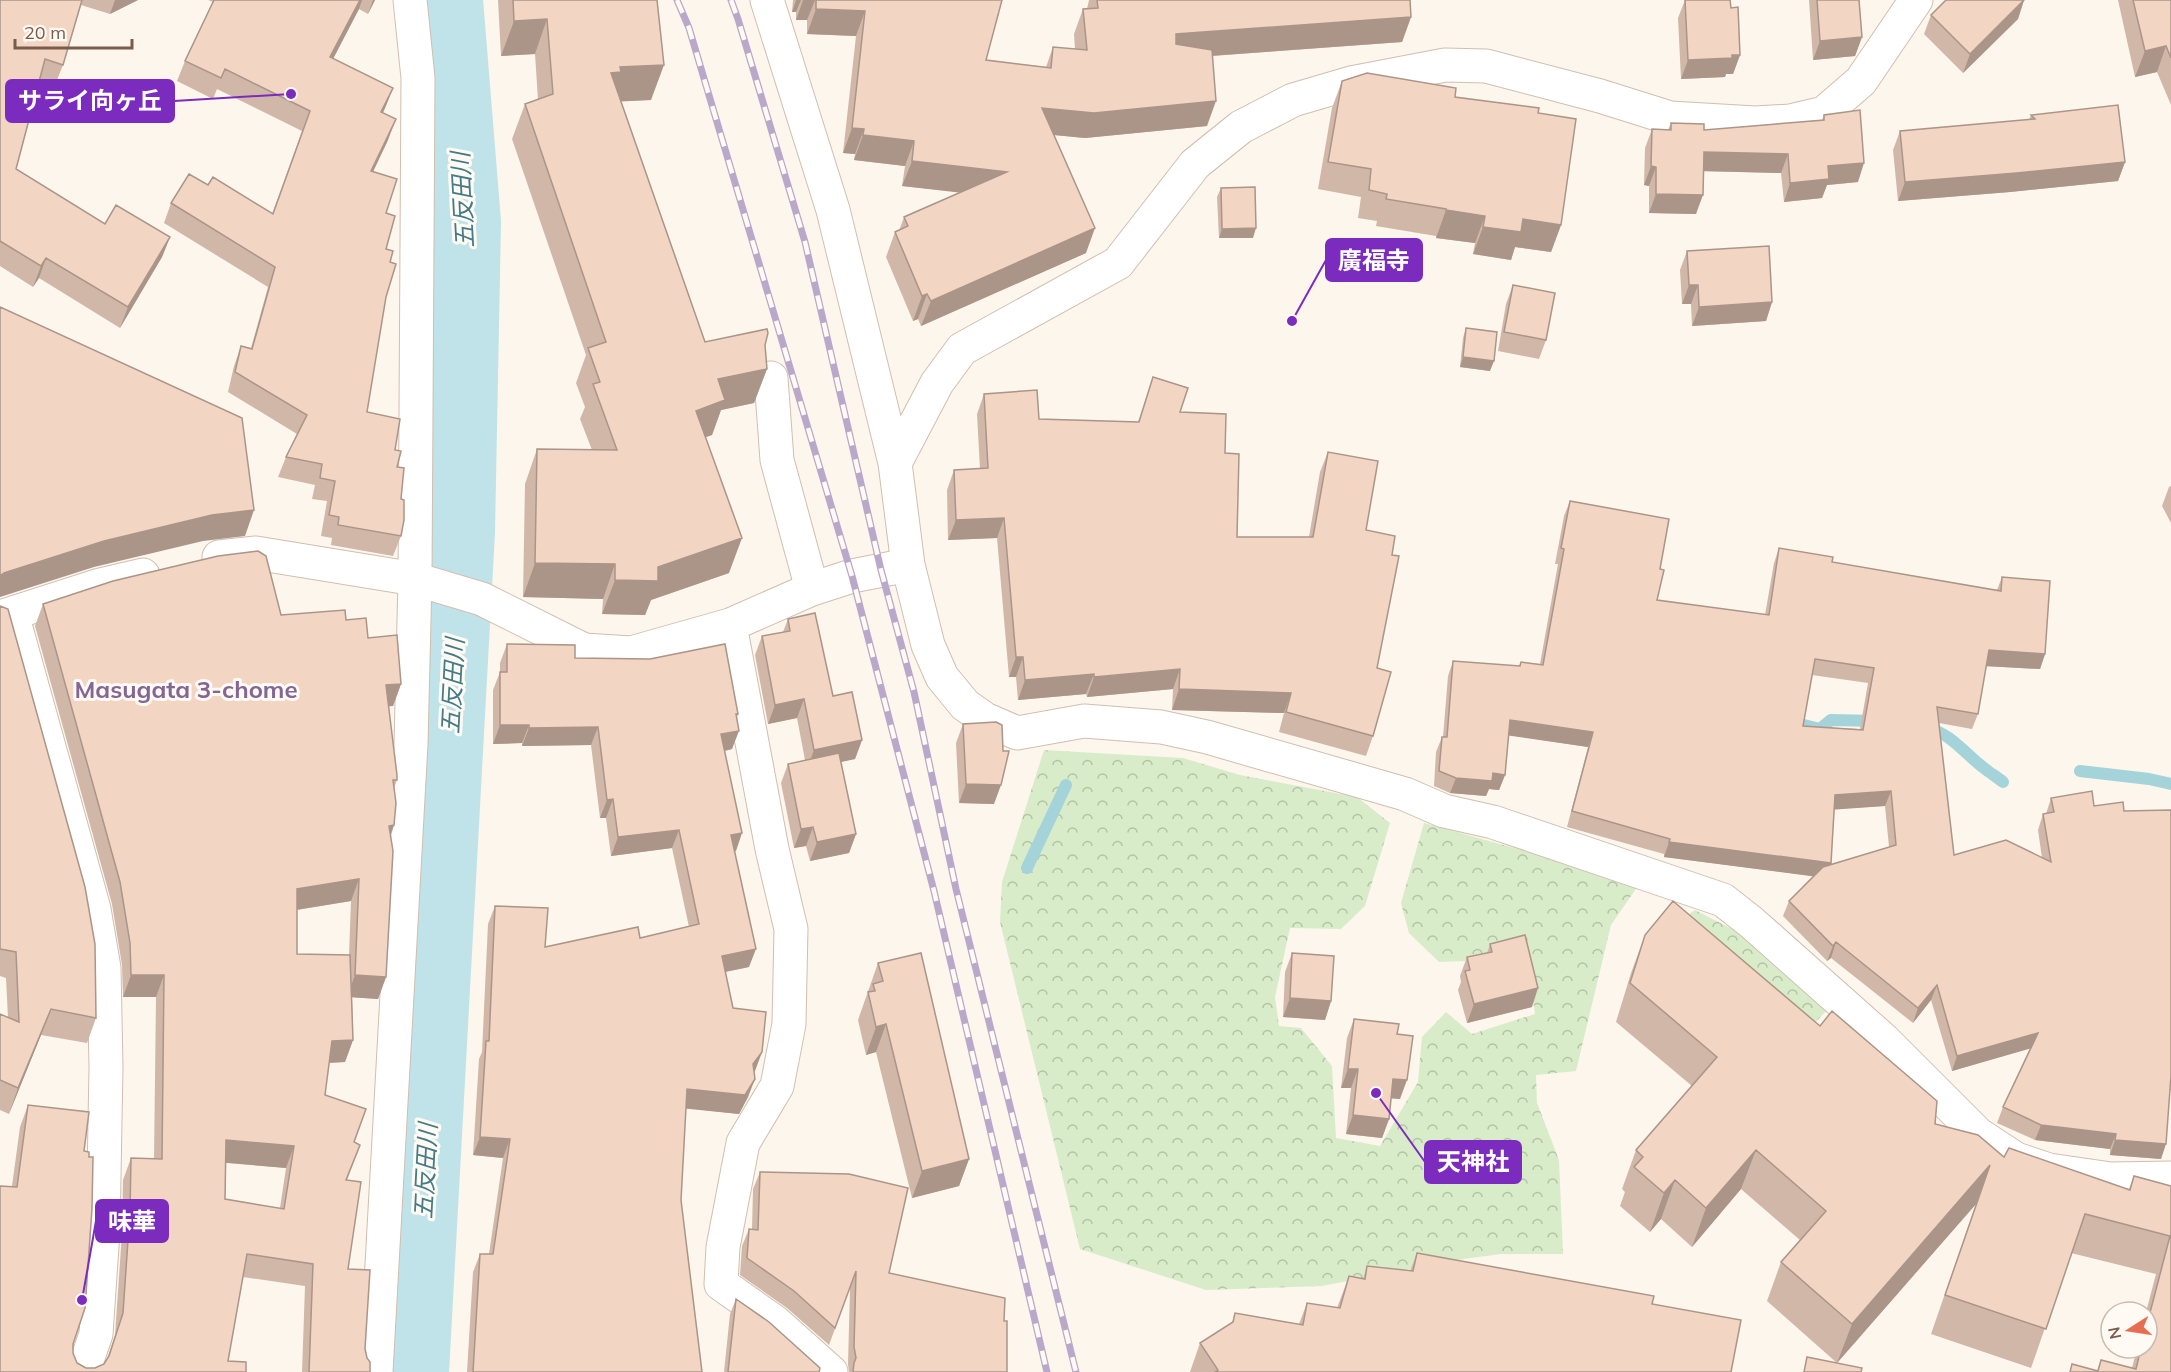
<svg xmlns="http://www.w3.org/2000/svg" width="2171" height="1372" font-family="Mulish,'Noto Sans JP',sans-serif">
  <defs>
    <pattern id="forest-crowns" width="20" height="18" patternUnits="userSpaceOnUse" patternTransform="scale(1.5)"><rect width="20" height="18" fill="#d8ecc9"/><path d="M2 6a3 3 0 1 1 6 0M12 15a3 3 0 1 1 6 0" fill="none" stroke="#b4c2a5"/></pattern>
  </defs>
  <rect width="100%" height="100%" fill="#fdf6ec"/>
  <!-- forest -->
  <path fill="url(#forest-crowns)" d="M1044,750L1183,758L1240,775L1357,797L1390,823L1365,906L1341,929L1290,928L1275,997L1279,1026L1301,1028L1332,1066L1336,1138L1380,1146L1418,1082L1422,1037L1446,1012L1472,1034L1535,1014L1526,950L1465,961L1439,962L1409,933L1401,903L1424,823L1640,883L1611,925L1576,1071L1536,1075L1537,1103L1559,1160L1563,1254H1501L1456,1260L1322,1286L1206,1290L1080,1249L1000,922L1002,882Z
    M1695,910L1736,931L1827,1010L1801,1038L1667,929Z"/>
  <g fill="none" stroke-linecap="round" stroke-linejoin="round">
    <!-- stream -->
    <path stroke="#a5d3da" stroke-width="12" d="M1788,721L1820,729L1831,720L1877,721
      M1927,728C1951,733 1965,754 1984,768C1990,773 1997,777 2003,782
      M2080,771L2149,779L2171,784
      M1027,868L1066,785"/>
    <!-- river -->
    <path stroke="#bfe3e8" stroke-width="70" d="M414,1372L460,532L466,222L448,0"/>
    <defs>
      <path id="street" d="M767,0L833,210L895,463L908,565L928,645L942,677L965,705L985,719L1017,733L1084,721L1161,727L1207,737L1405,794L1444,811L1493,822L1723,900L1751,922L1884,1040L1978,1134L2016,1159L2049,1170L2111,1179L2171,1178
        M771,378L777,460L812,589
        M895,463L937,383L962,349L1118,263L1195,164L1241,127L1293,100L1351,83L1445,65L1486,66L1600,96L1670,118L1755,123L1790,121L1824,113L1861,81L1916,0
        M219,557L256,553L415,579L482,599L584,650L631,653L730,625L812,589L852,576L908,565
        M12,614L94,909L104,968L106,1067L103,1232L96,1334L83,1372
        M0,617L100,585L143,575
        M730,625L772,849L791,929L789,1024L777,1086L743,1143L723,1247L721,1284L775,1322L831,1372
        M376,1372L411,744L415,579L418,78L410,0"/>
    </defs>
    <!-- street casing -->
    <use href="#street" stroke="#d1beb0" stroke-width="35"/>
    <!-- street -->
    <use href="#street" stroke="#fff" stroke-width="33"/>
    <defs>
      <path id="rail" d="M677,0L689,28L852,576L934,891L1047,1372
        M731,0L738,19L805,242L881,570L914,692L956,889L1076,1372"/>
    </defs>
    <!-- rail casing -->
    <use href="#rail" stroke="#b9a8c9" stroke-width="7"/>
    <!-- rail -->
    <use href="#rail" stroke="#fffaf3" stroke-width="4.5" stroke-dasharray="14" stroke-linecap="butt"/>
  </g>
  <!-- wall -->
  <path fill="#d1b7a8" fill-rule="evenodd" d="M0,0H138L110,14L81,5L63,65L55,85L40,80L16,169L105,224L170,237L162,257L120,328L39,278L33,287L0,266Z
    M208,0H375L368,14L359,9L333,59L393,88L383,113L388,140L373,171L386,213V249L390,262L386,297L367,412L395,450L401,499V536L393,556L331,545L332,538L321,536L327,501L312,499L315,485L278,477L286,457L297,434L228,392L234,366L241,346L251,348L268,287L164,223L171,203L208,185L272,214L302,131L217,89L213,99L177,81L185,61L213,2Z
    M498,0H657L651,100L621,101L705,342L765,345L767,369L754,403L721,410L712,435L705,437L729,573L651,600L645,615L602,614L603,599L523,597L525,484L537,449L592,450L580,419L585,407L576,383L586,355L512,139L525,104L538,100L535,54L501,56Z
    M793,0H1002L986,60L1046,67L1053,47L1075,49L1074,34L1083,9H1087L1089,0H1410L1411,17L1402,42L1212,56L1207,126L1085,138L1054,135L1086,253L921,326L918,319L913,321L886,257L895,232L899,231L904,217L960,192L902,186L905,166L854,160L855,154L843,153L856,36L807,34V20H796V12H792Z
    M1685,0H1730L1731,8L1740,55L1733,74H1726L1725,77L1681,79L1678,18Z
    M1809,0H1859L1862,37L1855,56L1813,60Z
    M2024,0L2018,19L1963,73L1924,34L1931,15Z
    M2118,0H2171V105L2157,72L2135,77Z
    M1342,81L1455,97L1538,113L1561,225L1551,252L1515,247L1511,260L1473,254L1475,243L1436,238V236L1376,226L1377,221L1358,218L1361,197L1318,189L1332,108Z
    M1824,115L1858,182L1827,185L1822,198L1784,202L1781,173L1703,171L1696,214L1649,213V186L1644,185L1645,148L1652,129L1668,130L1671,123L1704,130L1822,120Z
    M2031,115L2125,162L2118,181L2010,192L1898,201L1893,150L1900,131L2029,120Z
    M1221,188L1253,238H1219L1217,197Z
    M1687,251L1772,302L1766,321L1692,326L1691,304H1682L1680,270Z
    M1513,285L1546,340L1539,359L1498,351L1506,304Z
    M1466,328L1490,371L1460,367L1463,338Z
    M1153,377L1180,412L1225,453L1237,537H1309L1320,472L1328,452L1366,530L1392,555L1377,668L1373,736L1366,756L1279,732L1284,713L1172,710L1173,689L1087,697L1086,694L1018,700L1016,677H1009L997,538L948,540L947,490L954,470L980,469L977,414L984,394L1039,419L1138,422Z
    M2171,486V523L2162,506L2169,487Z
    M1570,501L1660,569L1657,600L1765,615L1774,563L1779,548L1832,562L1997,590L2002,577L2045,654L2040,669L1986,666L1978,714L1972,729L1939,723L1954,855L2042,858L2038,830L2043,814H2046L2051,798L2094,806L2171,1090H2170L2161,1159L2110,1155V1149L2035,1140L1997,1123L2003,1107L2030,1048L1952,1071L1931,1000L1913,1023L1831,958L1827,961L1783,916L1789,901L1813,876L1664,857V854L1567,827L1588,747L1509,735L1505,775L1499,790L1489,789L1486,796L1450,793L1434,786L1436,752L1442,737H1443L1448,676L1453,661L1519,666L1521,662L1540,664L1558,564H1555L1564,516ZM1812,675L1868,683L1860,729L1803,726ZM1885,806L1889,847L1831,865L1834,809Z
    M43,604L281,615L346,620L368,638L401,684L393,706H388L397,780L394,788V825L391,836L386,977L378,999L352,997L353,1040L345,1062L329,1063L325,1095L354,1142L360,1145L347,1180L348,1269L370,1372H302L305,1286L243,1277L228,1361L246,1362L0,1372L12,1186L20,1127L28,1105L84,1151L73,1353L77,1363L86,1368H95L104,1364L107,1359L115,1335L122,1233L123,1180L131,1158L154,1159L156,997H123L122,965L112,904L35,626ZM351,901L349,955L297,954V910ZM226,1163L286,1168L280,1208L225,1199Z
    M0,606L96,1018L87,1043L41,1035L9,1114L0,1110V1014L8,1018L6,978L0,976Z
    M788,619L833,696L862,740L855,759L841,762L856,834L849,853L810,861L806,846L794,848L781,783L788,764L805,760L797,718L768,724L755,655L762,636L783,632Z
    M507,644L575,658L736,718L732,749L725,751L735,851L749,967L725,972L733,1008L762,1052L754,1072L748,1097L739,1114L686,1108L681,1200L702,1372H467L473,1272L480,1254H489L503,1158L473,1155L479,1059L482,1052L488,924L495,906L545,947L640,938L689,927L672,848L611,856L606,818H600L591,745L522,746V743L493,744V690L500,672V663Z
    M963,724L994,804L959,803L956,743Z
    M1645,935L1935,1124L2004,1157L2129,1189L2134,1176L2171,1186V1372H2070L2072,1364L2097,1371L2101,1360L2132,1368L2137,1348H2147V1312H2146L2156,1274L2071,1253L2031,1368L1931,1334L1976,1204L1837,1363L1767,1301L1781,1262L1800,1240L1741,1189L1692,1247L1661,1219L1650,1232L1620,1206L1625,1192L1622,1189L1636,1150L1692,1086L1616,1022L1631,973Z
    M1490,944L1532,1007L1467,1023L1458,990L1461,982L1460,976L1467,957L1487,953Z
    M1292,953L1331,1001L1325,1020L1283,1017L1285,972Z
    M878,963L969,1159L959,1186L912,1198L876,1052L866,1055L858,1020Z
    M1354,1019L1397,1034L1400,1099L1391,1098L1389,1119L1382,1138L1346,1134L1351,1088H1341L1347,1038Z
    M760,1172L889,1273L1004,1321L1007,1372H849L848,1364L850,1288L829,1345L787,1308L740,1275L742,1246L749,1229H752L753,1189Z
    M1417,1253L1652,1304L1731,1372H1190L1200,1343L1232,1323L1235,1313L1299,1324L1307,1303L1337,1308L1349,1276L1363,1279L1367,1266L1410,1271Z
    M736,1299L819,1372H724L730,1314Z"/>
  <!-- shaded-wall -->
  <path fill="#aa9588" d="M115,0H138L110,14Z
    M360,0H362L359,9L323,78L330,57Z
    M373,0H375L368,14Z
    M796,0H801L796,12H792Z
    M803,0H815L807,20H796Z
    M2024,0L2018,19L1963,73L1970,54Z
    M816,9L865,11L856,36L807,34Z
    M1411,17L1402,42L1167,59L1176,34Z
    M547,19L535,54L501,56L514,21Z
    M1862,37L1855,56L1813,60L1820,41Z
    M2166,46L2157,72L2135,77L2145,51Z
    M1732,55H1740L1733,74H1726L1725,77L1681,79L1688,60Z
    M664,65L651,100L610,102L611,73L620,67Z
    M393,88L385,108L373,133L381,112Z
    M1216,101L1207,126L1085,138L1033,133L1042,108Z
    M396,119L388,140L364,191L371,171Z
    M852,128L864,129L855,154L843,153Z
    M863,135L914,141L905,166L854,160Z
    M1704,152L1788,154L1781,173L1697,171Z
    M912,161L1007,172L998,197L902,186Z
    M2125,162L2118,181L2010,192L1898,201L1905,182Z
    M1864,163L1858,182L1827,185L1822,198L1784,202L1790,183L1828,166Z
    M1651,166L1656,167L1649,186L1644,185Z
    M1656,194L1703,195L1696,214L1649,213Z
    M1446,210L1485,216L1475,243L1436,238Z
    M1523,219L1561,225L1551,252L1515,247L1511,260L1473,254L1483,227Z
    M1095,228L1086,253L921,326L931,301Z
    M1256,228L1253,238H1219L1222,229Z
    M170,237L162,257L120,328L128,307Z
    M46,258L39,278L33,287L41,266Z
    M1689,285H1698L1691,304H1682Z
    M927,294L918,319L913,321L922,296Z
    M1772,302L1766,321L1692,326L1699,307Z
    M1463,357L1494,361L1490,371L1460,367Z
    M767,369L754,403L721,410L712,435L683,445L696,411L718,379Z
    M254,510L245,536L203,541L94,567L0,597V576L4,573L104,541L212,515Z
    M1004,518L997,538L948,540L956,520Z
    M742,538L729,573L651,600L645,615L602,614L615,580L658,567Z
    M535,563L615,564L603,599L523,597Z
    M1989,650L2045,654L2040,669L1983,666Z
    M1016,657H1023L1016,677H1009Z
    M1180,669L1173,689L1087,697L1094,677Z
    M1094,674L1086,694L1018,700L1025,680Z
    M401,684L393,706L378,707L386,685Z
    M1179,689L1291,693L1284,713L1172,710Z
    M804,699L797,718L768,724L775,705Z
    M736,714H738L731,732L739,731L732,749L715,753L721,734Z
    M1510,720L1593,732L1588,747L1505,735Z
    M500,725H529L522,743L493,744Z
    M598,727L591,745L522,746L529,728Z
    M862,740L855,759L807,769L814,750Z
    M1493,773L1505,775L1499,790L1489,789L1486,796L1450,793L1456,778Z
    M966,784L1001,785L994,804L959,803Z
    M1891,791L1885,806L1829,810L1835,795Z
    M613,799L606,818H600L607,800Z
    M394,825L386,847L389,826Z
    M813,827L806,846L794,848L801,829Z
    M679,830L672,848L611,856L618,837Z
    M742,833L736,851L725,854L731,835Z
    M856,834L849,853L810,861L817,842Z
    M1669,842L1831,863L1826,878L1664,857Z
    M359,879L351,901L289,911L297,889Z
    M1836,942L1831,958L1827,961L1833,946Z
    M756,949L749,967L715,974L722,956Z
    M131,975H164L156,997H123Z
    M355,975L386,977L378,999L347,997Z
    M1937,985L1931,1000L1913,1023L1918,1008Z
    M1538,988L1532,1007L1467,1023L1474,1004Z
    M1290,998L1331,1001L1325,1020L1283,1017Z
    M51,1009L41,1035L9,1114L18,1088Z
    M886,1024L876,1052L866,1055L876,1027Z
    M2038,1033L2032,1048L1952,1071L1957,1056Z
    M353,1040L345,1062L324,1063L332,1041Z
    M762,1052L755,1071L746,1082L753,1064Z
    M1348,1069H1358L1351,1088H1341Z
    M755,1079L748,1097L739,1114L680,1108L687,1089Z
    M1393,1079L1407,1080L1400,1099L1386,1098Z
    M1353,1115L1389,1119L1382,1138L1346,1134Z
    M2041,1125L2116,1134L2110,1149L2035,1140Z
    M480,1137L510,1139L503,1158L473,1155Z
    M226,1140L294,1146L286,1168L218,1162Z
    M2115,1140L2166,1144L2161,1159L2110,1155Z
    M1756,1150L1741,1189L1692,1247L1706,1208Z
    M969,1159L959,1186L912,1198L922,1171Z
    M1990,1165L1976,1204L1837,1363L1852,1324Z
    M1675,1180L1661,1219L1650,1232L1664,1193Z"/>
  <!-- building -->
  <path fill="#f3d5c3" stroke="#aa9588" stroke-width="1.5" fill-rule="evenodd" d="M0,0H82L63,65L45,59L16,169L105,224L116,205L170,237L128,307L46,258L41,266L0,241Z
    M214,0H360L330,57L393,88L381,112L396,119L371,171L397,179L386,213L395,216L386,249L393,251L390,262L396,264L386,297L367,412L400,419L395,450L401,451L397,467L404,468L401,499L404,500V520L401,536L338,525L339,517L329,515L335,481L320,478L322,464L286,457L307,415L235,372L241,346L252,349L275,267L171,203L189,174L208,185L213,177L273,214L310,111L225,69L221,78L185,61Z
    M513,0H657L664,65L620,67L621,72L611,73L705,342L767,329L768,333L765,345L767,369L718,379L725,400L696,411L742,538L658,567V581L615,580V564L535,563L537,449L617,450L593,384L600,382L588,348L606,342L525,104L553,94L547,19L514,21Z
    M816,0H1002L986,60L1051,68L1053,47L1087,50L1083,9L1098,8L1097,0H1410L1411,17L1176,34V44L1212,50L1216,101L1094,113L1042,108L1095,228L931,301L927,294L922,296L895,232L908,226L904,217L1007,172L912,161L914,141L863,135L864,129L852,128L865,11L816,9Z
    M1685,0H1730L1731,8L1738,7L1740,55H1732V58L1688,60Z
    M1817,0H1859L1862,37L1820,41Z
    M1946,0H2024L1970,54L1931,15Z
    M2133,0H2171V58L2166,46L2145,51Z
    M1367,73L1456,88L1455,97L1539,108L1538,113L1576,119L1561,225L1523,219L1521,232L1483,227L1485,216L1446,210V209L1386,199L1387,194L1369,190L1371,169L1328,162L1342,81Z
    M2118,105L2125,162L2017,173L1905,182L1900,131L2035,119L2031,115Z
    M1860,110L1864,163L1828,166L1829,179L1790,183L1788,154L1704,152L1703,195L1656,194V167L1651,166L1652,129L1671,130V123L1704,124V130L1824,120V115Z
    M1255,187L1256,228L1222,229L1221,188Z
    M1769,246L1772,302L1699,307L1698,285H1689L1687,251Z
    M1513,285L1555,293L1546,340L1504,332Z
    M0,307L242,418L254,510L212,515L104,541L4,573L0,576Z
    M1466,328L1497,332L1494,361L1463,357Z
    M1153,377L1188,388L1180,412L1226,414L1225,453L1239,454L1237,537H1313L1328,452L1378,461L1366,530L1395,536L1392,555L1399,556L1377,668L1391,672L1373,736L1286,712L1291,693L1179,689L1180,669L1094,677V674L1025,680L1023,657H1016L1004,518L956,520L954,470L988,468L984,394L1037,390L1039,419L1139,422Z
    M1570,501L1669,519L1660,569L1664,570L1657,600L1769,615L1779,548L1833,557L1832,562L2001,591L2002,577L2050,581L2045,654L1989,650L1978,714L1937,707L1954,855L2006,840L2051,862L2043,814L2054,812L2051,798L2092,791L2094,806L2123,802L2124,811L2171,810V1076L2166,1144L2115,1140L2116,1134L2041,1125L2003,1107L2038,1033L1957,1056L1937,985L1918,1008L1836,942L1833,946L1789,901L1823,867L1896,845L1891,791L1835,795L1831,863L1669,842L1670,839L1572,811L1593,732L1510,720L1505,775L1493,773L1492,781L1456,778L1439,771L1442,737H1447L1453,661L1520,666L1521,662L1543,665L1564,549L1561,548ZM1815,659L1874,668L1863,730L1803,726Z
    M258,551L266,556L281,615L345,610L346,620L366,618L368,638L397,635L401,684L386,685L397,775V780H393L396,803L394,825L389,826L393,851L386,977L355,975L359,879L297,889V954L350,955L353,1040L332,1041L325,1095L366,1109L354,1142L360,1145L346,1180L361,1182L348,1269L370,1270L365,1349L367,1358L370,1362V1372H309L313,1264L247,1254L228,1361L246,1362V1372H0V1186L17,1187L28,1105L89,1112L84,1151L89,1152V1157H93L92,1209L85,1308L73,1344V1353L77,1363L86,1368H95L104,1364L109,1356L123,1313L130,1211L131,1158L162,1159L164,975H131L130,943L120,882L43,604L113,581L218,556ZM226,1140L294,1146L284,1209L225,1199Z
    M0,606L8,609L85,887L95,944L96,1018L51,1009L18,1088L0,1080V1014L19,1022L16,952L0,949Z
    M815,613L833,696L852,692L862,740L814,750L804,699L775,705L762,636L790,631L788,619Z
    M507,644L575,645V658L650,659L725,644L738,714H736L739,731L721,734L742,833L731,835L756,949L722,956L733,1008L766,1012L762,1052L753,1064L755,1079L745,1095L687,1089L681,1200L702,1372H473L480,1254H493L510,1139L480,1137L486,1041H489L495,906L548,908L545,947L638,927L640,938L699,924L679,830L618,837L613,799L607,800L598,727L529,728V725H500V672H507Z
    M996,722L1002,725L1003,751H1009L1001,785L966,784L963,724Z
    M839,753L856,834L817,842L813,827L801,829L788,764Z
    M1673,901L1820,1026L1832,1011L1937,1101L1935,1124L1978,1135L2004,1157L2009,1148L2130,1190L2134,1176L2171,1186V1372H2070L2072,1364L2098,1371L2101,1360L2136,1369L2141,1348H2147V1324L2170,1236L2085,1214L2046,1329L1945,1295L1990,1165L1852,1324L1781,1262L1826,1211L1756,1150L1706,1208L1675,1180L1664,1193L1634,1167L1643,1157L1636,1150L1717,1057L1630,983L1645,935Z
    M1525,935L1538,988L1474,1004L1465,971L1470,970L1467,957L1492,952L1490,944Z
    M921,953L969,1159L922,1171L886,1024L876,1027L868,992L875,991L873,984L883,981L878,963Z
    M1292,953L1334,956L1331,1001L1290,998Z
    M1354,1019L1399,1024L1397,1034L1413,1036L1407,1080L1393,1079L1389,1119L1353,1115L1358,1069H1348Z
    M760,1172L849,1174L908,1188L889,1273L1005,1298L1004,1321H1007V1372H853L854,1363L856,1358L854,1347L856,1271L835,1328L794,1291L747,1258L749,1229L758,1230Z
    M1417,1253L1654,1296L1652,1304L1741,1320L1731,1372H1215L1218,1370L1200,1343L1233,1322L1235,1313L1303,1325L1307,1303L1340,1308L1349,1276L1365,1279L1367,1266L1413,1271Z
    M736,1299L769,1322L820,1368L819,1372H728Z
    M1807,1357L1862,1368L1861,1372H1804Z"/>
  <g text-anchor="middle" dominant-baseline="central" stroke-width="6" stroke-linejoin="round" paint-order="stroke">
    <!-- water labels -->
    <g font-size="24" font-style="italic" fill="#437c86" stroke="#fffaf3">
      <text transform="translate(462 200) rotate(-93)">五反田川</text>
      <text transform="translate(452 686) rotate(-87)">五反田川</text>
      <text transform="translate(425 1171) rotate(-87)">五反田川</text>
    </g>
    <!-- neighbourhood labels -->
    <g font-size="24" font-weight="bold" fill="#846695" stroke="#fffaf3">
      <text x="186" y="689">Masugata 3-chome</text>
    </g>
  </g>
  <!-- callouts -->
  <path fill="none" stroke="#7b2cbf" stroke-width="2" d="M291 94L174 101M1292 321L1326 260M1376 1093L1425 1162M82 1300L96 1221"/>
  <g fill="#7b2cbf" stroke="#fffaf3" stroke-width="2">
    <circle cx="291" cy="94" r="6"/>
    <circle cx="1292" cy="321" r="6"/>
    <circle cx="1376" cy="1093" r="6"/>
    <circle cx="82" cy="1300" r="6"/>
  </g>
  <g fill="#7b2cbf" stroke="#7b2cbf" stroke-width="2">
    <rect x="6" y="80" width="168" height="42" rx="6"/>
    <rect x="1326" y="239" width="96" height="42" rx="6"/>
    <rect x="1425" y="1141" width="96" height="42" rx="6"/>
    <rect x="96" y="1200" width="72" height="42" rx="6"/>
  </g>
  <g font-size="24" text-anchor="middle" font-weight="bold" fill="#fff">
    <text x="90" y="109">サライ向ヶ丘</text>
    <text x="1374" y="269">廣福寺</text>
    <text x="1473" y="1170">天神社</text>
    <text x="132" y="1230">味華</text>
  </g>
  <!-- north arrow -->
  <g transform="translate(2129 1330) rotate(258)"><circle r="28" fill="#fffaf3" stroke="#cabbb1" stroke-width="1.5"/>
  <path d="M0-4.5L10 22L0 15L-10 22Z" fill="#e76f51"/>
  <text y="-9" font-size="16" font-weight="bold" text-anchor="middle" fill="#7a5c4d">N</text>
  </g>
  <!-- scale -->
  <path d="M15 39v9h117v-9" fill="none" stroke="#7a5c4d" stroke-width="3"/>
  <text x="24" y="39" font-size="18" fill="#7a5c4d" stroke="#fffaf3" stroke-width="4.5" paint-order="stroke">20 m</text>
</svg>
